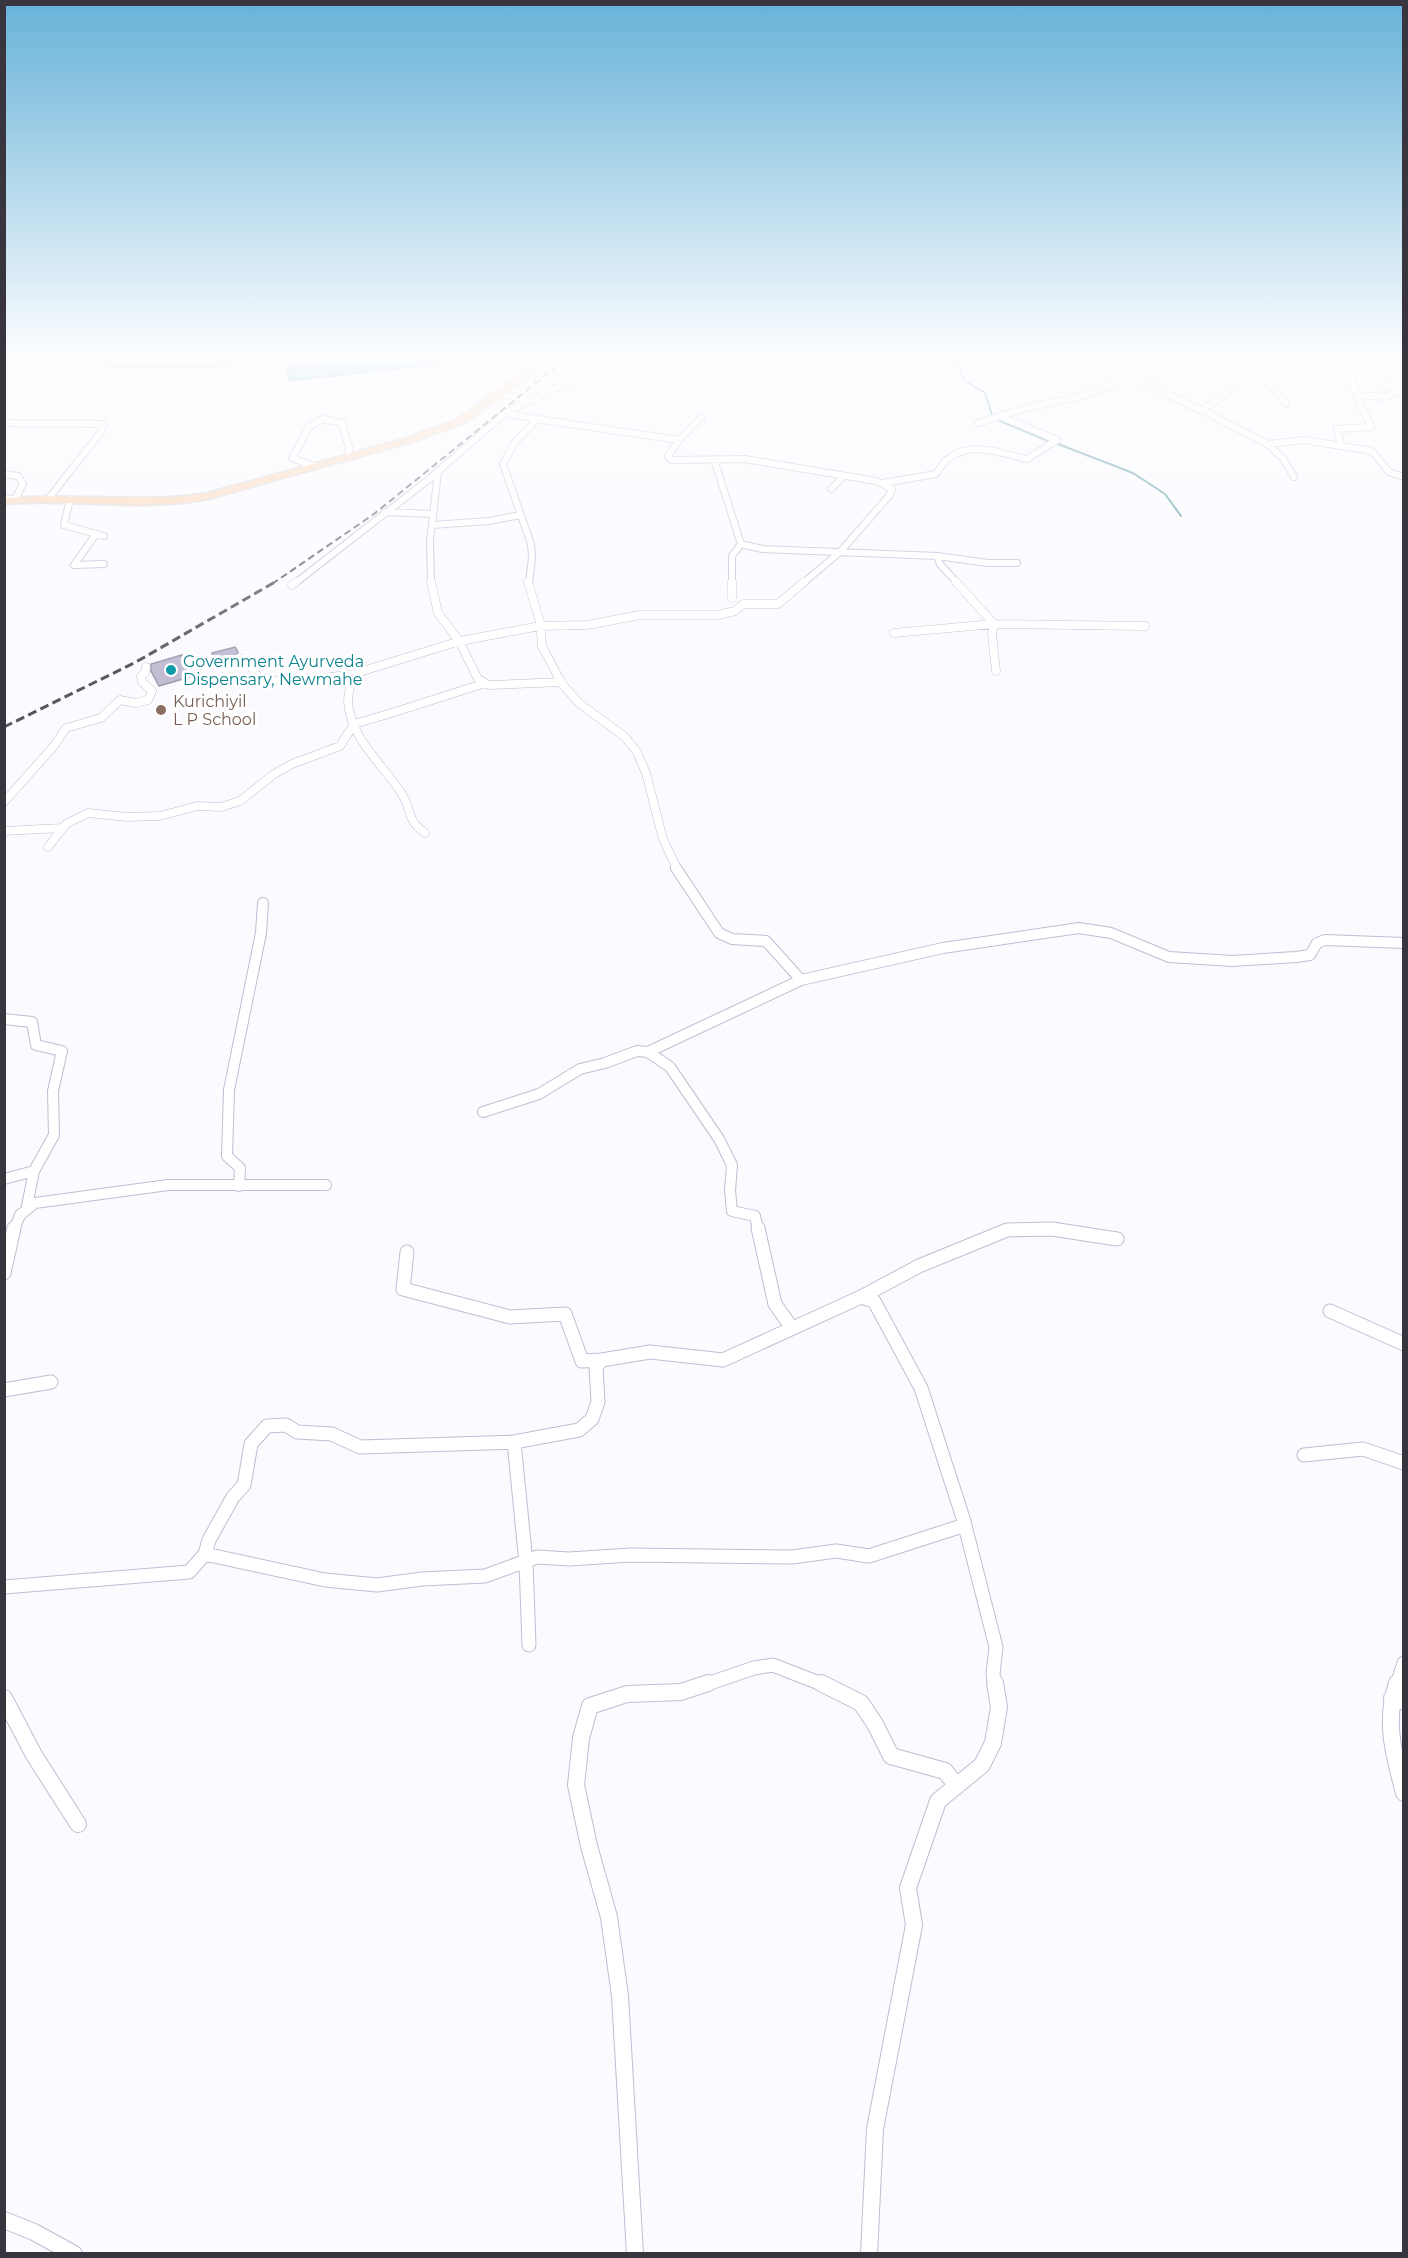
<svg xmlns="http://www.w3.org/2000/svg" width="1408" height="2258" font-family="Montserrat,sans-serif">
  <rect width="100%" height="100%" fill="#fbfaff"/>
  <!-- water -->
  <path fill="#46aec1" stroke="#428a9a" stroke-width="1.5" d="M352,357H436L438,364L289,381L287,364H312Z"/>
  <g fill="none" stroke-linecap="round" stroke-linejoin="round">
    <!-- stream -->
    <path stroke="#428a9a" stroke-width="2" d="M106,357L104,366H221L262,357
      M954,357L964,380L985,393L993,418L1048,441
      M1058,444L1133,473L1165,494L1181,516"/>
  </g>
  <!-- building -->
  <path fill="#c3bdd4" stroke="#a19bb1" stroke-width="1.5" d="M235,647L238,652L233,659L217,663L212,653Z
    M182,655L193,676L159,686L151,671V664Z"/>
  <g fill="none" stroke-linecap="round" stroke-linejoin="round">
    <defs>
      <path id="street-far4" d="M1271,364L1316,369L1352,367L1362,372L1367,379L1404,391
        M1263,377L1286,403
        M1136,380L1210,414L1267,444L1283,458L1294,477
        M500,394L525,399
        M1357,395L1384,397L1401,390
        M1202,410L1231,390L1242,377L1249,376
        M537,419L679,440L668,456L671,460L745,459L876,481L892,489L889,496L840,552L802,584
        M4,423L103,424L101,432L49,498
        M978,423L1026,408L1086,395L1130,377H1150L1193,361L1263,377L1271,364L1272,357
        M679,440L701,418
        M1267,444L1304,440L1366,450L1373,452L1389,472L1404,477
        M1341,445L1337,429L1371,427L1353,386L1352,367
        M714,459L741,544L762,549L937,556L988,563H1017
        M314,466L292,458L309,427L323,419L342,423L349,448L348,457
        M4,474L18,476L23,484L15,499L4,498
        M883,483L936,474C957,436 993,451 1027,459L1057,440L1002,417
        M831,489L843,477
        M70,499L64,525L104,536
        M385,512L433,514
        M432,525L489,521L521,515
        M96,534L74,565L104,564
        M937,556L940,564L958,584
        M294,584L428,480L505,413
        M431,584L430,541L438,472
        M529,584L532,557L531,544L503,464L515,442L537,419L505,413L553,389L640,357
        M732,584V556L741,544"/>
      <path id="street-far3" d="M431,582L438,613L459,641L478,679L489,685L562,682
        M528,582L540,622L542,646L562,684L579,703L625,737L637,752L646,773L663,839L677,869
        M732,582V598
        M956,582L994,624
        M292,585L296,582
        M994,624L992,634L996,671
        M894,633L994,624L1145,626
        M239,658L251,667L261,681L270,683L282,679H317L353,674L460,641L540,626L587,625L640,615H718L735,611L743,604H778L804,582
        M353,674C351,683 348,693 348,702C351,740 383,764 402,794C413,812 405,818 425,833
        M4,802L54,746L66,728L101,718L120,700L136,703L148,700L152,691L142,682L141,676L145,673L146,667
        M4,831L62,828
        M48,847L66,824L88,813L127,817L160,816L197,806L221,807L240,801L274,774L292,764L340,746L354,724C398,712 440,697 483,684"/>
      <path id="street-far2" d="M676,868L719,933L732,939L766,941L801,980L943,948L1079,928L1111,933L1169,957L1232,961L1296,957L1310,955L1317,943L1325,940L1404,943
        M4,1019L32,1022L36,1045L62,1051L53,1091L54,1135L34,1171L27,1206
        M648,1052L801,980
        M483,1112L539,1094L580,1069L605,1063L637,1051L648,1052L670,1067L719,1139L732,1165L730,1190L732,1211L755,1216L758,1230
        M4,1179L34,1171
        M239,1186L240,1168L227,1156L229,1090L261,933L263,903
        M14,1230L20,1215L35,1203L168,1185H326
        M1024,1230H1056"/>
      <path id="street-far1" d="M758,1228L775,1304L792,1328
        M407,1252L403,1289L510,1317L565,1314L582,1361L602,1360
        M4,1273L14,1228
        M861,1297L919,1266L1007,1230L1052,1229L1117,1239
        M1330,1311L1404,1344
        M4,1390L51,1382
        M514,1442L526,1563L529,1645
        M1304,1455L1363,1449L1404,1463
        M205,1554L325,1580L377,1585L422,1579L485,1576L537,1557L569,1559L631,1555L792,1557L836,1551L869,1556L965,1525
        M4,1587L189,1572L205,1554L209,1540L233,1497L244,1485L251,1444L267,1426L286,1425L297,1432L332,1434L360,1447L514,1442L579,1430L592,1419L598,1402L596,1367L602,1360L650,1352L723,1360L861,1297L874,1301L921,1388L963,1518L996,1647L993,1674L995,1685
        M704,1685L754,1668L773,1665L824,1685
        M1397,1685L1404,1663"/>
      <path id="street" d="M821,1683L861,1703L875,1724L891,1756L945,1771L957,1786
        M1397,1683C1384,1722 1394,1755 1404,1793
        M4,1698L34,1755L78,1824
        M1392,1698L1404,1702
        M4,2220L34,2232L74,2254
        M635,2254L620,1996L609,1917L589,1846L576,1785L581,1738L590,1706L627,1694L681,1692L708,1683
        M869,2254L875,2129L914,1925L908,1888L938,1801L982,1765L993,1743L999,1707L995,1683"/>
      <path id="primary" d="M542,357H551L503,396L462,424L409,443L212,498C148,513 71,498 4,504V498C72,492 140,504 207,493L403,439L456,420Z"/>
    </defs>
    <!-- street-far4 casing -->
    <use href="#street-far4" stroke="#c2bcd3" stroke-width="8"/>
    <!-- street-far3 casing -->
    <use href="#street-far3" stroke="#c2bcd3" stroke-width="9"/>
    <!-- street-far2 casing -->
    <use href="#street-far2" stroke="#c2bcd3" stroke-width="12"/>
    <!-- street-far1 casing -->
    <use href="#street-far1" stroke="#c2bcd3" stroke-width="15"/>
    <!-- street casing -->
    <use href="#street" stroke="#c2bcd3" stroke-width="18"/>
    <!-- primary casing -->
    <use href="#primary" stroke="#d7d7d8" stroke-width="3"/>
    <!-- street-far4 -->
    <use href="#street-far4" stroke="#fff" stroke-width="6"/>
    <!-- street-far3 -->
    <use href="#street-far3" stroke="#fff" stroke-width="8"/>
    <!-- street-far2 -->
    <use href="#street-far2" stroke="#fff" stroke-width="10"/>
    <!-- street-far1 -->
    <use href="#street-far1" stroke="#fff" stroke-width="13"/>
    <!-- street -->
    <use href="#street" stroke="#fff" stroke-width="16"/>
    <!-- primary -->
    <use href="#primary" fill="#fbd2b0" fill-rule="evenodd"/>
    <!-- rail-far1 -->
    <path stroke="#59565e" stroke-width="2" stroke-dasharray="7 4" stroke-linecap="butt" d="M272,584L374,514L568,357"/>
    <!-- rail -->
    <path stroke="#59565e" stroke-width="3" stroke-dasharray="9 4.5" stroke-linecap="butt" d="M4,727L136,662L275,582"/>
  </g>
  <!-- sky -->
  <linearGradient id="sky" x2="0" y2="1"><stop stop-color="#67b2d8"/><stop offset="0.53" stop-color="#fdfdff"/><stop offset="1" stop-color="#fdfdff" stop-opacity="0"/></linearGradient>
  <rect width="1408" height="673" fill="url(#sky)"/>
  <!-- markers -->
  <circle fill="#0f9aa8" stroke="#fff" stroke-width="2" cx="171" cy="670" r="6"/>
  <circle fill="#8d6e63" stroke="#fff" stroke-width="2" cx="161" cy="710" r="6"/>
  <g text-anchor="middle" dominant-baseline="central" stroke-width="6" stroke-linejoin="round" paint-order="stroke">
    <!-- far-culture labels -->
    <g font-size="16" fill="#0d838f" stroke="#fff" text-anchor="start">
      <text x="183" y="661">Government Ayurveda<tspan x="183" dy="18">Dispensary, Newmahe</tspan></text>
    </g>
    <!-- far-education labels -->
    <g font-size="16" fill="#785e54" stroke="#fff" text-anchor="start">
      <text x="173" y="701">Kurichiyil<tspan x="173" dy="18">L P School</tspan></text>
    </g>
  </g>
  <!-- border -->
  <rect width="1408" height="2258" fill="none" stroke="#38353e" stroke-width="12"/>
</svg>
